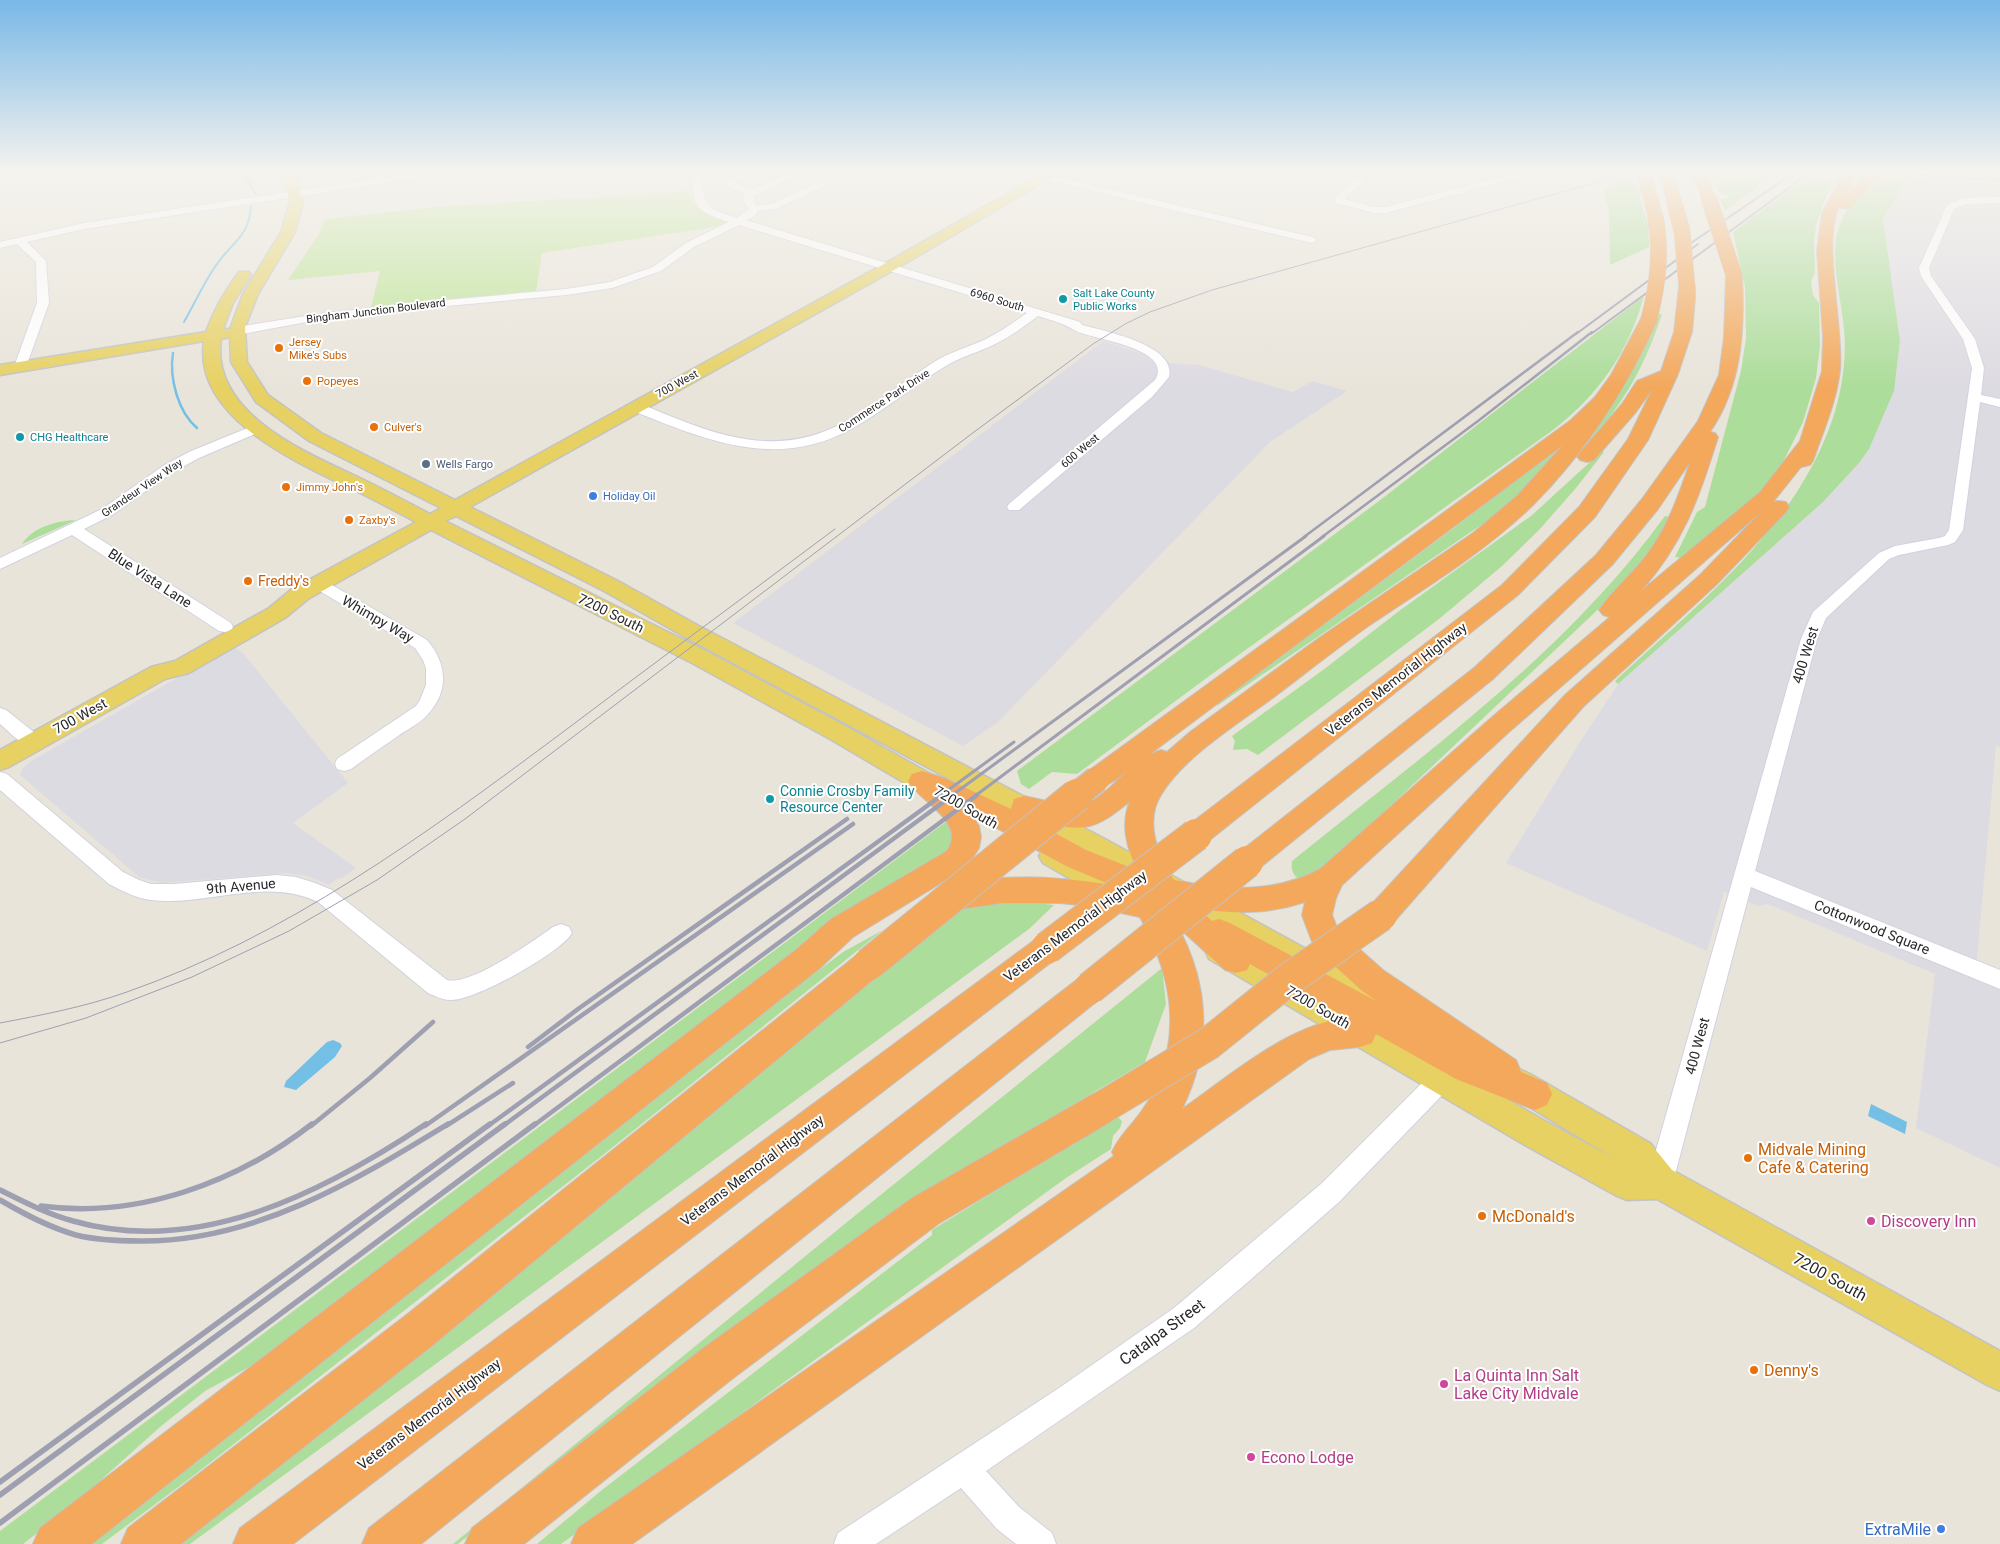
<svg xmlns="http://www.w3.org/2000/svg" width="2000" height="1544" font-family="Roboto,sans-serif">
  <rect width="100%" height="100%" fill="#e9e4da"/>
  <!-- industrial -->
  <path fill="#dddbe2" d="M1910,178L2000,185V747L1996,746L1975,980L2000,990V1168L1916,1128L1935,974L1768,904L1758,906L1724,892L1707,951L1506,863L1580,742L1618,684L1823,502L1859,463L1869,449L1894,391L1900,341L1883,219Z
    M1103,341L1144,354L1154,362L1199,365L1293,392L1312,381L1347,391L1270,442L997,723L963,746L733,623Z
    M233,646L243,653L348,783L293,823L356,868L341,879L338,878L329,885L308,876L285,873L163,883L145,879L139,877L20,775L23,768L31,761Z"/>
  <!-- green -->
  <path fill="#acdd9a" d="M1718,173H1785L1760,183L1755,190L1725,210L1720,199L1731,197L1718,192L1711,176Z
    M1881,174L1909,176L1910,178L1883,219L1900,341L1894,391L1869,449L1859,463L1823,502L1618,684L1615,681C1695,607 1789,534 1829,429C1841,398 1847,362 1844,329C1841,294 1826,250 1843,217C1852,200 1867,187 1881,174Z
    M1809,176L1834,184L1826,197L1816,225L1814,241L1815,272L1811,282L1813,295L1819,303L1820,346L1816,378L1803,422L1780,468L1754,499L1682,558L1675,557L1697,512L1705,507L1741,371L1746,338L1745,287L1733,232Z
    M1623,180L1636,183L1648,226L1649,247L1610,265L1609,212L1604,192L1606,188Z
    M1644,296C1628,353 1599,394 1553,430L1212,674L1077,774L1052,772L1029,789L1021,784L1017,771L1379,501Z
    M1657,314H1662C1643,372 1619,411 1577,455L1625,385Z
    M1559,447L1560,448L1528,486L1497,514L1218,705H1216L1454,528Z
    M1601,452H1604L1576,488L1539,530L1502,566L1439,619L1258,755L1247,749L1233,750L1235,741L1232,736L1327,667L1399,611L1531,516Z
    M1665,516L1672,518L1649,557L1610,598L1328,865L1301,881C1293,875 1291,871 1292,861C1424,754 1565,654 1665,516Z
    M76,520L22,544C33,527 56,521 76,520Z
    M947,821L958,831L954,847L791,954L251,1366L205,1391L160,1427L101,1480L102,1483L23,1544H0V1531Z
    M1028,902L1054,905L1029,929L190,1544H175L730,1099L966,903Z
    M883,930L608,1151L193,1476L102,1544H68L595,1139L843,952Z
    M1162,968L1166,1004L1145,1062L932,1188L514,1498L458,1544H453L852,1218Z
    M1117,1116L1122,1121L1120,1128L1113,1136L1111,1149L1066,1178L561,1544H537L602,1490L932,1235V1230Z"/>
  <!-- pitch -->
  <path fill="#bde496" d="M690,191C691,210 709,215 724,221L725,223L721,226L542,253L536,292L371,307L380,271L288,280L319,234L325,219L436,207Z"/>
  <!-- water -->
  <path fill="#73bfe5" d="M333,1040L340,1043L342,1046L335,1057L296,1090L284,1087L286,1081L327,1042Z
    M1871,1104L1907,1122L1905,1134L1868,1116Z"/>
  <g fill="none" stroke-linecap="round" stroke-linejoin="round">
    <!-- stream-far1 -->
    <path stroke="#73bfe5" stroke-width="2" d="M243,173L256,194
      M184,322C195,303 204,282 217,264C233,241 249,237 251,206"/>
    <!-- stream -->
    <path stroke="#73bfe5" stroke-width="2.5" d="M173,353C169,378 178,412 197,428"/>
    <defs>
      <path id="minor" d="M413,173H436L431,176L84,229L27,242L46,261L49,303L26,367L20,371L14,367L37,303L36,262L17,244L0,248V242L84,223Z
        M691,173H701C704,206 704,208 737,218L749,209L743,201L745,194L722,184L740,173H752L735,184L752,189L789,173H801L754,196L753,201L757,206L773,203L825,179H831V183L778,208L757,211L755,216L746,220L1080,322L1082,325C1104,331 1177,345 1169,377L1152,397L1019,510H1009L1007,507L1009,504L1155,380C1175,347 1088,339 1074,330C1064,323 1050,320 1038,316C1025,326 1011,336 997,343C980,352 961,356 944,367C913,386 885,410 853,428C777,471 705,440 631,410L630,407L631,404H641C708,432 772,461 843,423C875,406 903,382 934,362C950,352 969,347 986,339C1001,332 1014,322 1027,313L739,225L694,247L661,271L612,288L566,295L403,310L312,321L237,335L231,331L237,327L312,315L403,304L566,289L610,282L653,267L686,243L729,222C695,211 694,207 691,173Z
        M838,173H850L839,179L834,176Z
        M1362,173H1373L1344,199L1374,207H1386L1515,173H1530L1528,175L1386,213H1374L1336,203L1334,201L1337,195Z
        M1045,174L1312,237L1317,240L1312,243L1042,179V175Z
        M2000,197V203L1966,204L1954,209L1929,268L1931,276L1975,339L1984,368L1981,395L2000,399V407L1980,402L1963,530L1955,542L1948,545L1899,555L1889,559L1826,618L1817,639L1809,669L1755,871L2000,970V989L1751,887L1673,1182L1669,1191L1660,1194L1651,1191L1647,1182L1801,639L1813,612L1879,553L1895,546L1939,538L1945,536L1949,530L1972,368L1963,339L1921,276L1919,268L1947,205L1964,198Z
        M257,424L264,428L262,431L199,458L173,472L112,515L84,529L231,623L233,627L231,631L225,632L219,631L72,535L0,569V558L102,509L163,466L189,452Z
        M319,579L325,581L427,640C446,662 450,689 429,713C422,722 408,729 398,736C382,747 366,758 351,769L344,771L337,769L335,764L337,759L416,706L420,700L426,685V668L423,660L415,648L313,587L311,584L313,581Z
        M0,708L6,710L40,737L43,742L40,747C25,751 11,733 0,724Z
        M0,772L7,774L123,872L139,880L151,884H174L277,875L296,877L315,883L332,890L447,980C471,986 533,941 553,927L561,924L569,927L572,933C562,952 473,1002 450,1000C443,1000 435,996 428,993L318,902C265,876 206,907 151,900C136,898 122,891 109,884L0,790Z
        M1442,1068L1450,1071L1454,1079L1450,1087L1339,1202L1249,1281L1194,1328L986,1471L1019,1507L1052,1533L1056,1544H1016L997,1529L961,1488L876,1544H834L838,1533L1059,1388L1174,1308L1321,1184L1434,1071Z"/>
      <path id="major" d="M282,173H294L303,202L295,232L258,294L245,327L247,362L268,395L321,433L455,500L884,264L1044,173H1059L894,270L470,507L618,581L699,626L1103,838L1387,993L1391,1002L1387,1011L1376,1015L1365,1011L1085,852L683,636L604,591L456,516L445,521L708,652L847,727L950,785L954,792L950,799L941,801L932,799L830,739L692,663L431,530L308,599L285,618L189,673L165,679L9,767L0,770V750L151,667L175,661L269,608L292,589L416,522C395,511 375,500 354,490C300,464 192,418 204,341L0,375V365L206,332C214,309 225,291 239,272H249L251,275L233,303L223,329H230L243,294L281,232L290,202ZM230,337L231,362L256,402L309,441L441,508L430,514C407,502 385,490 362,479C307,453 210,414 221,339Z
        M1052,846L1061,849L1140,892L1144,900L1140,908L1130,911L1120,908L1043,863L1039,856L1043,849Z
        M1219,938L1229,941L1547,1122L1615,1159L1508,1094L1503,1084L1508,1074L1519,1069L1530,1074L1650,1143L1672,1170L2000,1351V1391L1987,1385L1657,1199L1627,1200L1615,1195L1523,1144L1209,959L1205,950L1209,941Z"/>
      <path id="highway" d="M1637,173H1651L1662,216L1660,219H1650L1648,216Z
        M1660,173H1674L1683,209L1681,212H1671L1669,209Z
        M1691,173H1705L1716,199L1714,202H1704Z
        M1844,173H1858L1845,196L1867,173H1881L1850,208L1845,209L1839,207C1822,239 1844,328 1840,370C1837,400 1823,432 1813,461L1810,465L1801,467L1773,502L1778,501L1786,502L1789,507L1786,512L1717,584L1583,707L1392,924L1381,928L1370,924L1366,915L1370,906L1565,695L1701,574L1761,512L1509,732L1342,885L1336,898L1332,915L1338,930L1383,970L1516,1060L1521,1072L1547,1083L1552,1094L1547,1105L1535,1110L1456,1079L1376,1034L1372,1043L1360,1047L1330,1050L1309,1059L632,1544H571L578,1528L1114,1156L1112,1152C1119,1136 1131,1126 1141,1112C1146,1105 1151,1097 1155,1089C1161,1078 1165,1065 1167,1053C1177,1003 1163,960 1140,917L1088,906L1060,903H1002L946,911L935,908L931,899L935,890C991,872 1054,876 1111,885L1066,866L971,814L979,826L981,837L979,848L967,867L853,937L819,969L92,1544H33L40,1528L797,949L831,919L947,851C967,822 920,802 908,781L912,774L922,771L944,778L1011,809L1014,799L1024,796L1074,807C1092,808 1115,782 1127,771C1114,781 1104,791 1087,786L1083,779L1087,772L1571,420L1595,397L1611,375L1643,315H1655L1658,319C1627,387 1587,451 1533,505C1484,553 1423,589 1367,627C1336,649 1307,672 1278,694C1242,721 1184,756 1161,795C1144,822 1158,856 1174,880C1226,890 1273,894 1320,869L1491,718L1610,617L1603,615L1599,610C1612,591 1631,575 1645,557C1667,529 1679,495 1690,462L1658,509L1612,565L1493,679L1257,870L1247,874L1237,870L1232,862L1237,854L1475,667L1596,555L1642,499L1698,421L1719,375L1724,337L1726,275L1728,272H1740L1742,275C1745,330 1742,385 1710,432L1715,433L1718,437C1699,498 1684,542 1641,591L1760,492L1800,441L1822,371L1823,336L1817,251L1822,213ZM1563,445L1518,495L1473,533L1319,638L1190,732L1167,752L1161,750L1150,754ZM1130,801C1120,824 1127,848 1137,870L1086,850L1029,819C1078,830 1089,836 1130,801ZM1305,902L1302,915L1314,947L1361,990L1378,1002L1230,923L1219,919L1212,921L1199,909C1235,914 1269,914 1305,902ZM1178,927L1225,970L1236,973L1247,970L1250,964L1347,1018C1288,1024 1230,1076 1182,1109C1212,1048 1210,986 1178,927Z
        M1687,282L1693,284L1695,287V299L1692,332L1678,374L1648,440L1595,517L1518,595L1206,843L1196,846L1186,843L1182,835L1186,827L1502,585L1579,507L1628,439L1653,388L1636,412L1594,460L1587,462L1580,460L1577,456L1622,404L1637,381L1661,371L1674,332L1679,287L1681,284Z
        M1047,935L1058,939L1063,948L1058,957L293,1544H233L240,1528L1036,939Z
        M869,950L880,954L885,964L880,974L433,1345L181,1544H121L128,1528L405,1316L858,954Z
        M1090,974L1101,978L1106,988L1101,998L421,1544H362L369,1528L1079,978Z
        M1103,1090L1115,1095L1121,1107L1115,1119L938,1224L732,1379L524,1544H465L472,1528L702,1349L912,1198L1091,1095Z"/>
    </defs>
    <!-- minor casing -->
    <use href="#minor" stroke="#d0d2e0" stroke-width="2"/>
    <!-- major casing -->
    <use href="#major" stroke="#c3c3c3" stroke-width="3"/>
    <!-- highway casing -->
    <use href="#highway" stroke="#c3c3c3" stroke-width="2"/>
    <!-- minor -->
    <use href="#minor" fill="#fff" fill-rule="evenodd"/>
    <!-- major -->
    <use href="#major" fill="#e6d162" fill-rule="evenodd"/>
    <!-- highway -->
    <use href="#highway" fill="#f3a85c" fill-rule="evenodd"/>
    <!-- tram -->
    <path stroke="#9e9fb1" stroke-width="1" d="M1883,173L2000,180
      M0,1023C42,1015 84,1007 124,993C286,937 426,834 563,732C653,664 744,597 835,529
      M0,1043L86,1018L192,977L289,931L377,880L465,819L974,432L1093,344L1127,323L1150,312L1212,290L1630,173"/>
    <!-- rail-far4 -->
    <path stroke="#9e9fb1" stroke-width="2" d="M1688,245L1794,173
      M1576,334L1698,244
      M1591,334L1809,173"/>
    <!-- rail-far3 -->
    <path stroke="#9e9fb1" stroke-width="2.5" d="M1304,537L1578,332
      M1322,537L1478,421L1592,332"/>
    <!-- rail-far2 -->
    <path stroke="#9e9fb1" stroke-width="3" d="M940,796L1014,742
      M951,796L1306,536
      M975,796L1324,536"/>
    <!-- rail-far1 -->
    <path stroke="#9e9fb1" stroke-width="4.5" d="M528,1047L578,1009L847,819
      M311,1126L370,1078L433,1022
      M425,1126L853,824
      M446,1126L513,1083
      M488,1126L942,795
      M503,1126L953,795
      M533,1126L977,795"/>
    <!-- rail -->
    <path stroke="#9e9fb1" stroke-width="5.5" d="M0,1190C24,1202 47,1214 73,1221C199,1257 324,1192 426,1124
      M0,1200C24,1214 48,1227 76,1235C96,1240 119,1241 140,1241C254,1242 353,1182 448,1124
      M41,1206C137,1219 236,1183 312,1124
      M0,1482L490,1124
      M0,1495L505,1124
      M0,1523L535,1124"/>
    <defs>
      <path id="highway-bridge-far2" d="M1709,199L1734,275
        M1676,209L1682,231L1687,287
        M1649,319C1658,284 1662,251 1655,216"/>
      <path id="highway-bridge-far1" d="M1076,796L1097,779"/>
      <path id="highway-bridge" d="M1047,948L1196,835
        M869,964L1077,795
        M1090,988L1247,862
        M1103,1107L1208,1044L1289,979L1381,915"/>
    </defs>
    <!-- highway-bridge-far2 casing -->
    <use href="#highway-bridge-far2" stroke="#c3c3c3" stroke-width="17" stroke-linecap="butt"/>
    <!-- highway-bridge-far1 casing -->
    <use href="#highway-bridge-far1" stroke="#c3c3c3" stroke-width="28" stroke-linecap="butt"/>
    <!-- highway-bridge casing -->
    <use href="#highway-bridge" stroke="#c3c3c3" stroke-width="34" stroke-linecap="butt"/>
    <!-- highway-bridge-far2 -->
    <use href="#highway-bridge-far2" stroke="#f3a85c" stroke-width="16"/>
    <!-- highway-bridge-far1 -->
    <use href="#highway-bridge-far1" stroke="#f3a85c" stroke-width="25"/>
    <!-- highway-bridge -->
    <use href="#highway-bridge" stroke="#f3a85c" stroke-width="32"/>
  </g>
  <!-- sky -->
  <linearGradient id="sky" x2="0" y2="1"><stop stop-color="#79b8e7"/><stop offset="0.44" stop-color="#f5f3ee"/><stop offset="1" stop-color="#f5f3ee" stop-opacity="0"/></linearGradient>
  <rect width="2000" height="389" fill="url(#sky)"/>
  <!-- markers -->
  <g fill="#0f9aa8" stroke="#fff" stroke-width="2">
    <circle cx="1063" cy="299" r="5"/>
    <circle cx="20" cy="437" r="5"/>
    <circle cx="770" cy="799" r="5"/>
  </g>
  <g fill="#e8710a" stroke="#fff" stroke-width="2">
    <circle cx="279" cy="348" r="5"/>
    <circle cx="307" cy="381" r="5"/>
    <circle cx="374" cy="427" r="5"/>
    <circle cx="286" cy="487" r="5"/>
    <circle cx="349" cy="520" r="5"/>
    <circle cx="248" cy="581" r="5"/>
    <circle cx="1748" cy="1158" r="5"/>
    <circle cx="1482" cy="1216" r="5"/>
    <circle cx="1754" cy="1370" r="5"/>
  </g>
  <circle fill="#5c6f8a" stroke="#fff" stroke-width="2" cx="426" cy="464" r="5"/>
  <g fill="#3f7fe0" stroke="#fff" stroke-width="2">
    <circle cx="593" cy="496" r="5"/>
    <circle cx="1941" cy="1529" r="5"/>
  </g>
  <g fill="#d1479c" stroke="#fff" stroke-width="2">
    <circle cx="1871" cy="1221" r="5"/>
    <circle cx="1444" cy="1384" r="5"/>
    <circle cx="1251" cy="1457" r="5"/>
  </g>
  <g text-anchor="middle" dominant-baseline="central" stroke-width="4" stroke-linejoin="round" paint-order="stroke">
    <!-- far-culture labels -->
    <g font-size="11" fill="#0d838f" stroke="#fff" text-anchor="start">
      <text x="1073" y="293">Salt Lake County<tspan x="1073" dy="13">Public Works</tspan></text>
      <text x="30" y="437">CHG Healthcare</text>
    </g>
    <!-- far-street labels -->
    <g font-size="11" fill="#282828" stroke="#fff">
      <text transform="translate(997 300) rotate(17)">6960 South</text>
      <text transform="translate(376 311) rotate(-7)">Bingham Junction Boulevard</text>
      <text transform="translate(677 384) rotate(-29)">700 West</text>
      <text transform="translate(884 401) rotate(-33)">Commerce Park Drive</text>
      <text transform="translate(1080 451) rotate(-40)">600 West</text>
      <text transform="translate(142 488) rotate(-34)">Grandeur View Way</text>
    </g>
    <!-- far-food labels -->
    <g font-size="11" fill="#c56008" stroke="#fff" text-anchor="start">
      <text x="289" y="342">Jersey<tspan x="289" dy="13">Mike's Subs</tspan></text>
      <text x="317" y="381">Popeyes</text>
      <text x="384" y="427">Culver's</text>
      <text x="296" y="487">Jimmy John's</text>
      <text x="359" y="520">Zaxby's</text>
    </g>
    <!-- far-service labels -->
    <g font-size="11" fill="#4e5e75" stroke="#fff" text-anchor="start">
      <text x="436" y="464">Wells Fargo</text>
    </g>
    <!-- far-shop labels -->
    <g font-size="11" fill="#366cbe" stroke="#fff" text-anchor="start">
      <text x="603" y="496">Holiday Oil</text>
    </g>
    <!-- street labels -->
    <g font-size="14" fill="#282828" stroke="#fff">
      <text transform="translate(150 578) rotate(33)">Blue Vista Lane</text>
      <text transform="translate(611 613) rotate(26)">7200 South</text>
      <text transform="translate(378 619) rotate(30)">Whimpy Way</text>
      <text transform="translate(1805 655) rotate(-73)">400 West</text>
      <text transform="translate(1396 679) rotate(-38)">Veterans Memorial Highway</text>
      <text transform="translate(80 716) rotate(-29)">700 West</text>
      <text transform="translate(966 807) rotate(30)">7200 South</text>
      <text transform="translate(241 886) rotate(-5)">9th Avenue</text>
      <text transform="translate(1075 926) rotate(-37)">Veterans Memorial Highway</text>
      <text transform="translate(1872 927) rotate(22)">Cottonwood Square</text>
      <text transform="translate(1318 1007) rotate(30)">7200 South</text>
      <text transform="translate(1697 1046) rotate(-75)">400 West</text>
      <text transform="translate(752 1170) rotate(-37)">Veterans Memorial Highway</text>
      <text transform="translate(429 1414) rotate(-37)">Veterans Memorial Highway</text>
    </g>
    <!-- food labels -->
    <g font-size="14" fill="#c56008" stroke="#fff" text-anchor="start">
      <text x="258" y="581">Freddy's</text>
    </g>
    <!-- culture labels -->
    <g font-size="14" fill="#0d838f" stroke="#fff" text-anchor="start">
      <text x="780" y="791">Connie Crosby Family<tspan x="780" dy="16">Resource Center</tspan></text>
    </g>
    <!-- near-food labels -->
    <g font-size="16" fill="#c56008" stroke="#fff" text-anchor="start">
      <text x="1758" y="1149">Midvale Mining<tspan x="1758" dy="18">Cafe &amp; Catering</tspan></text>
      <text x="1492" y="1216">McDonald's</text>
      <text x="1764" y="1370">Denny's</text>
    </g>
    <!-- near-hotel labels -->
    <g font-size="16" fill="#b23c85" stroke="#fff" text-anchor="start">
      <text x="1881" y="1221">Discovery Inn</text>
      <text x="1454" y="1375">La Quinta Inn Salt<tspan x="1454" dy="18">Lake City Midvale</tspan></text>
      <text x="1261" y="1457">Econo Lodge</text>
    </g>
    <!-- near-street labels -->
    <g font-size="16" fill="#282828" stroke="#fff">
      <text transform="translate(1830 1277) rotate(29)">7200 South</text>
      <text transform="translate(1162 1332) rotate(-36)">Catalpa Street</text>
    </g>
    <!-- near-shop labels -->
    <g font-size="16" fill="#366cbe" stroke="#fff" text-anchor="end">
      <text x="1931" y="1529">ExtraMile</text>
    </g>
  </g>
</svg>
